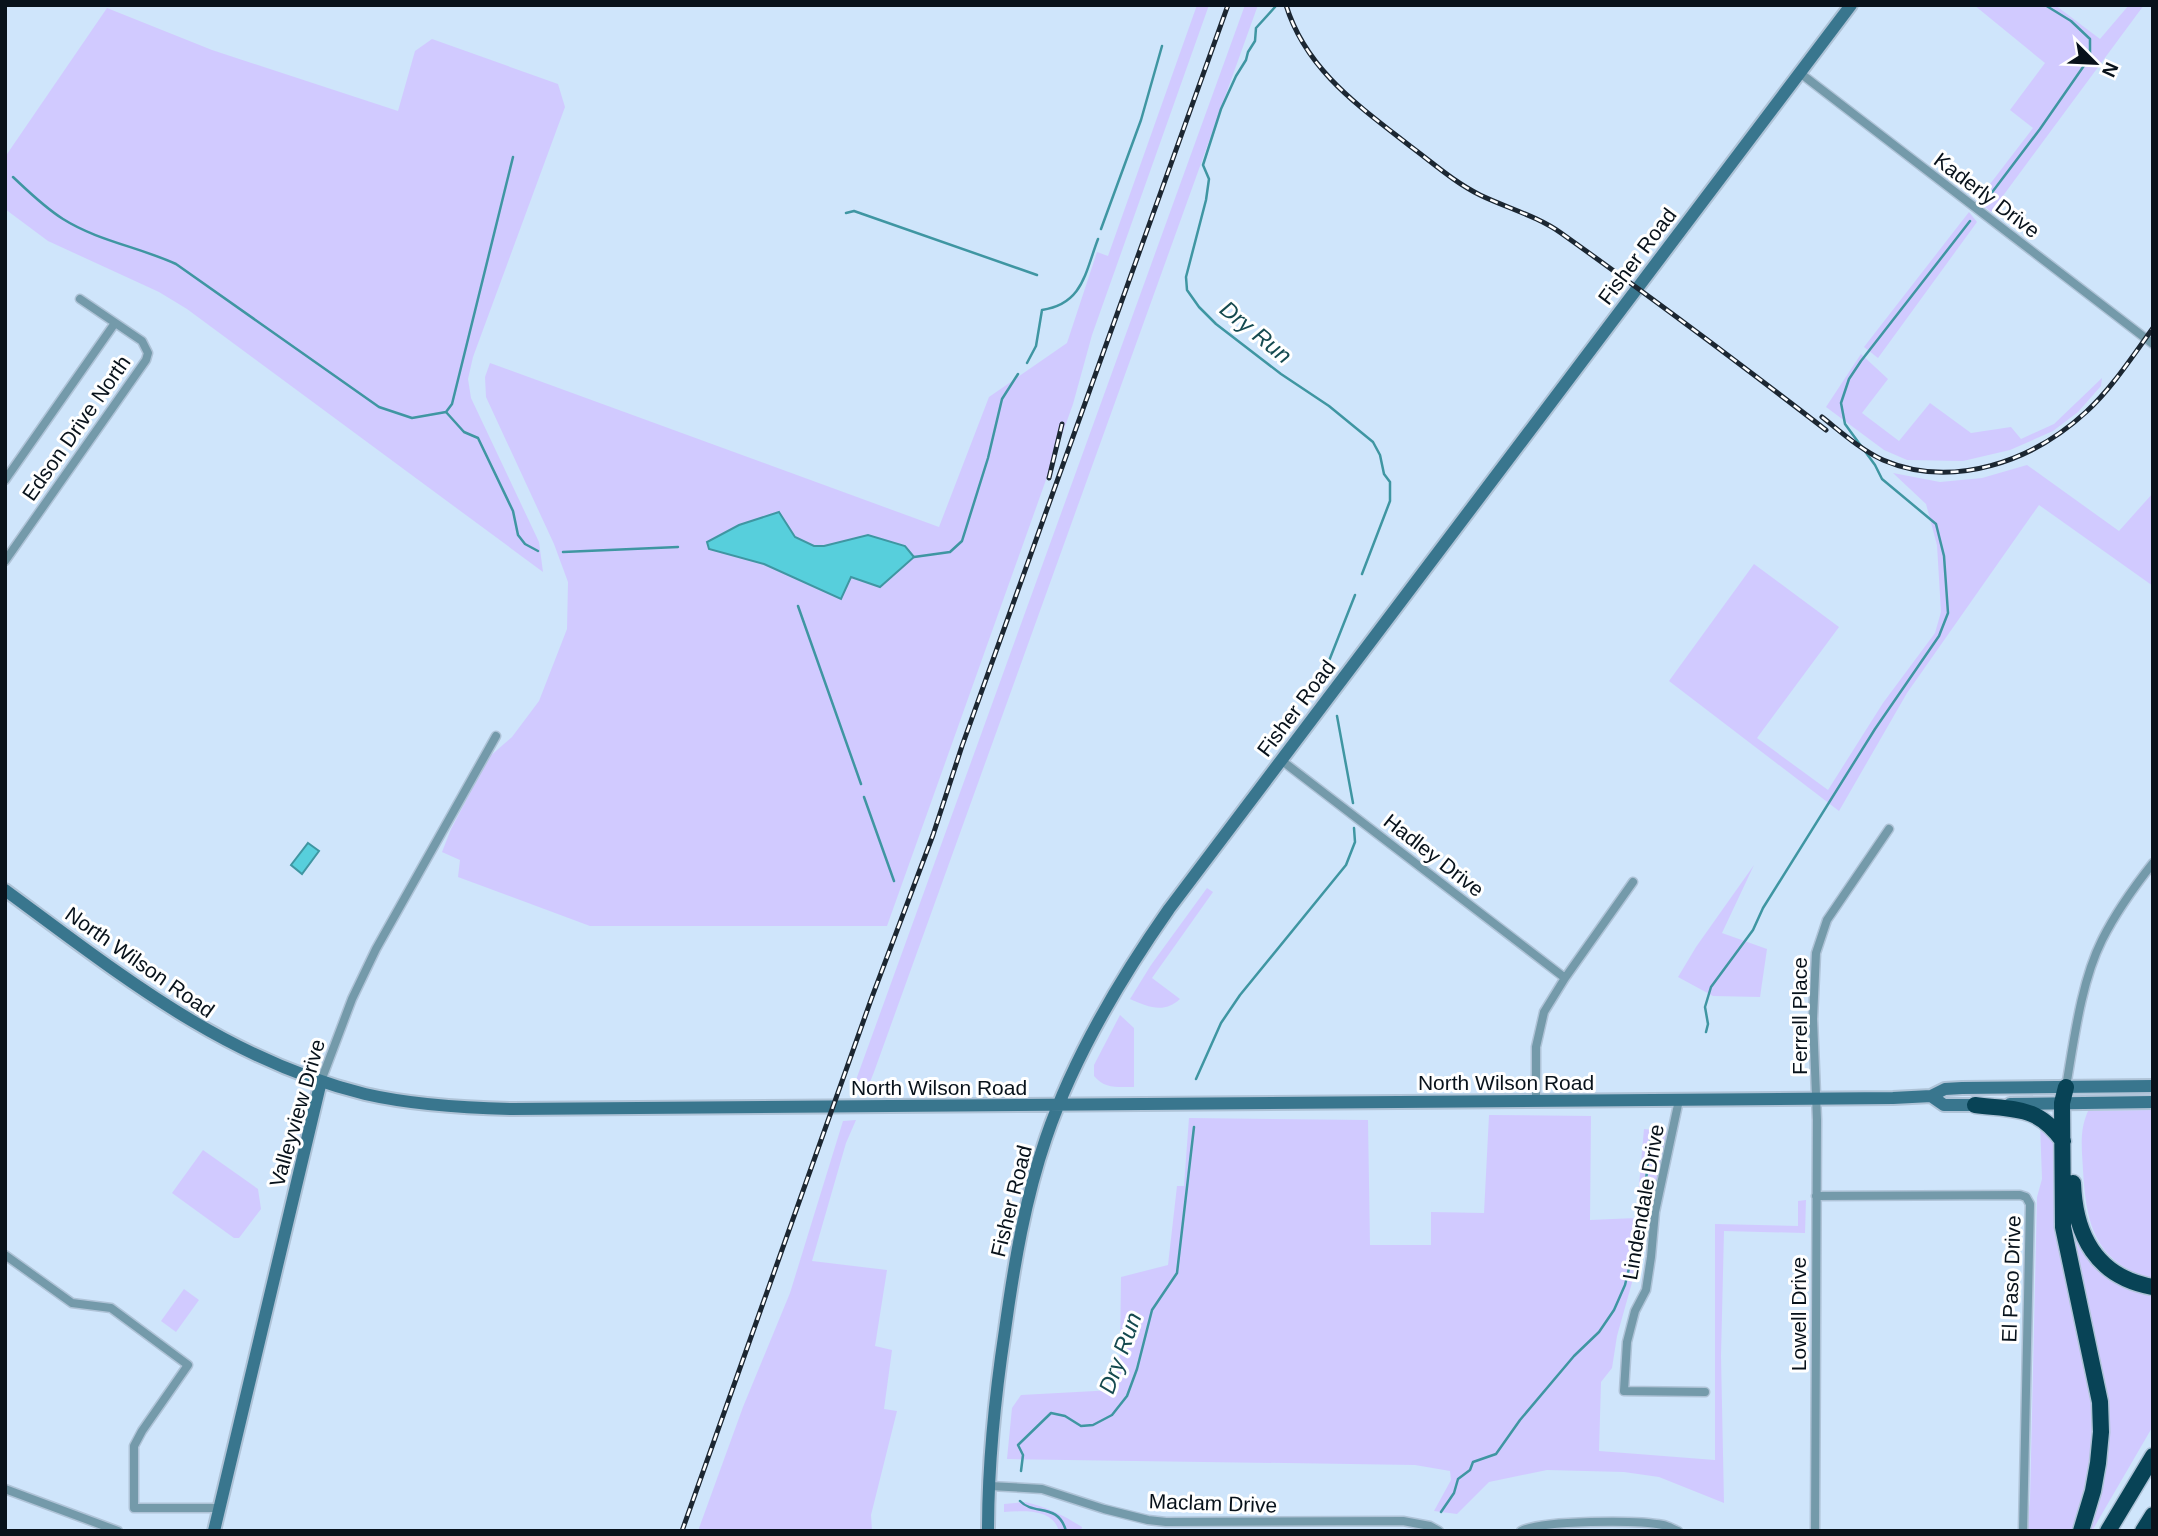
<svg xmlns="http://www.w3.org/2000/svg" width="2158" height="1536" font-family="Arial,sans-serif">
  <rect width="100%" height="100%" fill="#cfe5fb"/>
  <!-- green -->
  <path fill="#d1caff" d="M1197,5H1209L1092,335L1073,404L887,926H590L458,877L460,860L442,852L451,829L489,757L512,737L539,701L567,629L568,582L554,544L486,397L485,377L490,363L939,527L989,397L1067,343L1097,252L1108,256Z
    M1245,5H1258L874,1072L866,1092L852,1091Z
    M1974,5H2055L2100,39L2129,5H2144L1991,212L1977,201L2033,128L2010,110L2045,63Z
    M107,8L212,50L398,111L415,51L432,39L558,84L565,107L473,357L468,379L471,398L539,542L543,572L187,309L159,292L48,241L5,209V157Z
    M1969,212L1977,222L1878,358L1864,347Z
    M1861,354L1888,379L1862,413L1899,441L1930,403L1971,433L2011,427L2021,439L2054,424L2102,378L2101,386L2078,412L2053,431L2010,450L1963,461L1907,460L1884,450L1826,407Z
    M2027,465L2119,531L2153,493V586L2039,505L1907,693L1839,811L1669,681L1754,564L1839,627L1757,738L1828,790L1883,703L1935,633L1941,612L1937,545L1926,504L1893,473L1940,482L1982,478Z
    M1754,865L1722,933L1767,949L1760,997L1713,996L1678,977L1696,947Z
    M1207,888L1213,892L1152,978L1180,999C1164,1014 1148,1007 1130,999L1151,965Z
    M1120,1015L1134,1028V1087C1117,1087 1105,1089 1094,1076V1065Z
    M2153,1110V1280C2095,1262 2086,1225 2083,1170C2082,1149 2079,1131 2088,1111Z
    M1489,1115L1591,1116L1590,1220L1636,1218L1644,1129L1667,1131L1647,1229L1617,1336L1612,1368L1601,1382L1599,1451L1715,1460V1224L1798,1226V1201L1806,1200L1805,1233L1724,1231L1721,1356L1724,1503L1659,1477L1624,1472L1547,1470L1489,1482L1457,1514L1434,1511L1451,1480L1450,1471L1415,1465L1007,1459L1012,1408L1021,1395L1114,1390L1120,1354L1121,1277L1168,1265L1177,1186H1184L1189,1118L1368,1120L1370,1245H1431V1212L1484,1213Z
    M856,1120L846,1143L812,1261L887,1270L875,1346L892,1350L884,1409L897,1411L871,1515L872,1531H698L743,1407L790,1293L843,1121Z
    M2040,1123C2069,1154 2050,1166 2054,1202C2060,1248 2070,1293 2079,1338C2087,1373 2094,1407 2093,1443C2093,1473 2083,1502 2073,1531H2026L2030,1500L2037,1197L2042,1179Z
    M203,1150L258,1189L261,1209L239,1238H234L172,1193Z
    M2069,1224H2073L2077,1236L2153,1294V1426L2092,1531H2087L2103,1456Z
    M184,1289L199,1300L176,1332L161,1321Z
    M1025,1502C1047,1507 1063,1515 1082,1527L1081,1531H1059C1052,1508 1024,1511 1004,1512V1504Z"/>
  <!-- water -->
  <path fill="#57cfdc" stroke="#3f96a2" stroke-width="2" d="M779,512L795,537L814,546H824L868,535L905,546L914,557L880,587L851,577L841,599L764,564L709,549L707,542L739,525Z
    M308,843L319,851L302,874L291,865Z"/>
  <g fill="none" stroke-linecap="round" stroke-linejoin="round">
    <!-- stream -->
    <path stroke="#3f96a2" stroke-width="2.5" d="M1275,7L1256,28L1255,41L1248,52L1246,60L1236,76L1221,109L1203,165L1209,179L1206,200L1186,277L1187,290L1199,307L1216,324L1281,374L1329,406L1373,442L1380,455L1384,474L1390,482V501L1362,574
      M513,157L452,404L446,412L464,432L478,438L513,511L518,535L525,544L538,551
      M13,177C29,192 44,207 63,219C98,241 139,247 176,264L379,407L412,418L446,412
      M1987,199L2040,129L2090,57V39L2071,21L2045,5
      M846,213L854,211L1037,275
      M1101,229L1141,120L1162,46
      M1027,363L1036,346L1042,310C1083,304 1085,273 1098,239
      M563,552L678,547
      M914,557L950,552L962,541L988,458L1002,399L1018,374
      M798,606L861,784
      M1325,671L1355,595
      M1337,716L1353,803
      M864,797L894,881
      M1706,1032L1708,1024L1705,1007L1711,987L1753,930L1763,908L1875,729L1939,636L1948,613L1944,556L1936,524L1882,479L1875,465L1845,424L1841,403L1849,379L1861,361L1970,221
      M1196,1079L1221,1023L1240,995L1346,865L1355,842L1354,828
      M1021,1471L1023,1455L1018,1445L1051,1413L1065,1416L1081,1426L1093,1425L1112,1415L1127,1396L1137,1369L1152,1310L1177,1273L1194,1127
      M1020,1501C1034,1516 1058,1502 1066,1531
      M1441,1512L1454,1493L1458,1479L1470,1470L1473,1462L1496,1454L1520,1420L1574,1356L1599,1332L1614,1310L1625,1285L1643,1210L1650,1141L1656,1126"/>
    <defs>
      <path id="street" d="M1800,73L2153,344
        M5,480L115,323
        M5,561L146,360L148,353L142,341L80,299
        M1281,760L1565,978
        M321,1081L352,999L376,949L496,736
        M2066,1087C2074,1040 2081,982 2102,940C2116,912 2134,887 2153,863
        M1679,1100L1655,1212L1651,1257L1646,1290L1635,1311L1627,1342L1624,1391L1705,1392
        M1536,1101V1047L1544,1012L1565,978L1633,882
        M1816,1196L2020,1195L2026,1197L2030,1204L2023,1531
        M5,1255L72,1303L111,1308L188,1365L142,1431L134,1446V1508H220
        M990,1486L1042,1489L1104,1509L1148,1520L1166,1522L1403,1521L1430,1526L1439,1531
        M5,1489L118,1531
        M1521,1531C1542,1520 1638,1520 1663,1525C1668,1526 1673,1529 1678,1531
        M1815,1531L1817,1120L1813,1019L1816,953L1827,920L1889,829"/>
      <path id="secondary" d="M5,890C118,973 225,1060 365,1094C413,1105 463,1108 513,1109L1893,1098L1931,1096L1945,1089L1962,1088L2153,1086
        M1931,1096L1944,1105H1984
        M2010,1104L2153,1102
        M214,1531L321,1081
        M988,1531C988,1463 995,1396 1005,1330C1014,1265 1025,1199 1046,1138C1074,1056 1120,979 1169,909L1851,5"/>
      <path id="highway" d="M2066,1087L2062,1103L2063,1227L2100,1402L2101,1432L2098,1463L2093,1491L2081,1531
        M1975,1105C2015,1110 2037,1105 2063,1141
        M2073,1183C2075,1235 2096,1277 2153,1287
        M2108,1531L2153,1456
        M2143,1531L2153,1515"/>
    </defs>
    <!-- street casing -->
    <use href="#street" stroke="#afc3d7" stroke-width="11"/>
    <!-- secondary casing -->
    <use href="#secondary" stroke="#afc3d7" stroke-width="16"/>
    <!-- highway casing -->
    <use href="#highway" stroke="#afc3d7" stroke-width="19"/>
    <!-- street -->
    <use href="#street" stroke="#749aaa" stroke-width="8"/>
    <!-- secondary -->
    <use href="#secondary" stroke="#39768e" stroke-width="12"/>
    <!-- highway -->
    <use href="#highway" stroke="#084356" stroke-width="16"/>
    <defs>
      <path id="rail" d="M1286,5C1306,70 1359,106 1410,146C1433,163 1454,182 1480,195C1507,208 1537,216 1561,233C1651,297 1739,363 1826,430
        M1822,417C1841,432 1861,450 1883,460C1953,490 2033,461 2086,412C2112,388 2132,357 2153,328
        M1049,478L1062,424
        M682,1531L872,997L933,835L962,746L1228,5"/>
    </defs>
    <!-- rail casing -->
    <use href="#rail" stroke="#1c2732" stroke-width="5"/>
    <!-- rail -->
    <use href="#rail" stroke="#fff" stroke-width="2.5" stroke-dasharray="8" stroke-linecap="butt"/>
  </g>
  <g text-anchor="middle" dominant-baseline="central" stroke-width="6" stroke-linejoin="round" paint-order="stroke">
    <!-- street labels -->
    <g font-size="21" fill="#08121b" stroke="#fff">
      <text transform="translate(1987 195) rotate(37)">Kaderly Drive</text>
      <text transform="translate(1637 256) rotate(-53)">Fisher Road</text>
      <text transform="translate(76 428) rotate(-55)">Edson Drive North</text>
      <text transform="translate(1296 708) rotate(-53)">Fisher Road</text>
      <text transform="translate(1434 855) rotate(38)">Hadley Drive</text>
      <text transform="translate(140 962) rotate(35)">North Wilson Road</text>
      <text transform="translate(1799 1016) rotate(-90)">Ferrell Place</text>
      <text x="1506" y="1082">North Wilson Road</text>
      <text x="939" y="1087">North Wilson Road</text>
      <text transform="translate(297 1113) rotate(-74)">Valleyview Drive</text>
      <text transform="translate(1011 1201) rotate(-76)">Fisher Road</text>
      <text transform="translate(1643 1202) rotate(-80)">Lindendale Drive</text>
      <text transform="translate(2011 1279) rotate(-88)">El Paso Drive</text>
      <text transform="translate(1798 1314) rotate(-90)">Lowell Drive</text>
      <text transform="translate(1213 1503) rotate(2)">Maclam Drive</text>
    </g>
    <!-- water labels -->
    <g font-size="23" font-style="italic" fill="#154a50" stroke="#fff">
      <text transform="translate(1256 332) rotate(39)">Dry Run</text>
      <text transform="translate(1120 1353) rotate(-70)">Dry Run</text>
    </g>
  </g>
  <!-- border -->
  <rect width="2158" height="1536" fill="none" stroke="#08121b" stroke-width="14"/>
  <!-- north arrow -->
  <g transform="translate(2095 63) rotate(114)" stroke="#ffffff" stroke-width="5" paint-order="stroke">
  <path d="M0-5L12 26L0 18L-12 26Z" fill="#08121b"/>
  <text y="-10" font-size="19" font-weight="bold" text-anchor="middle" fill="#08121b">N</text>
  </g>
</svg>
